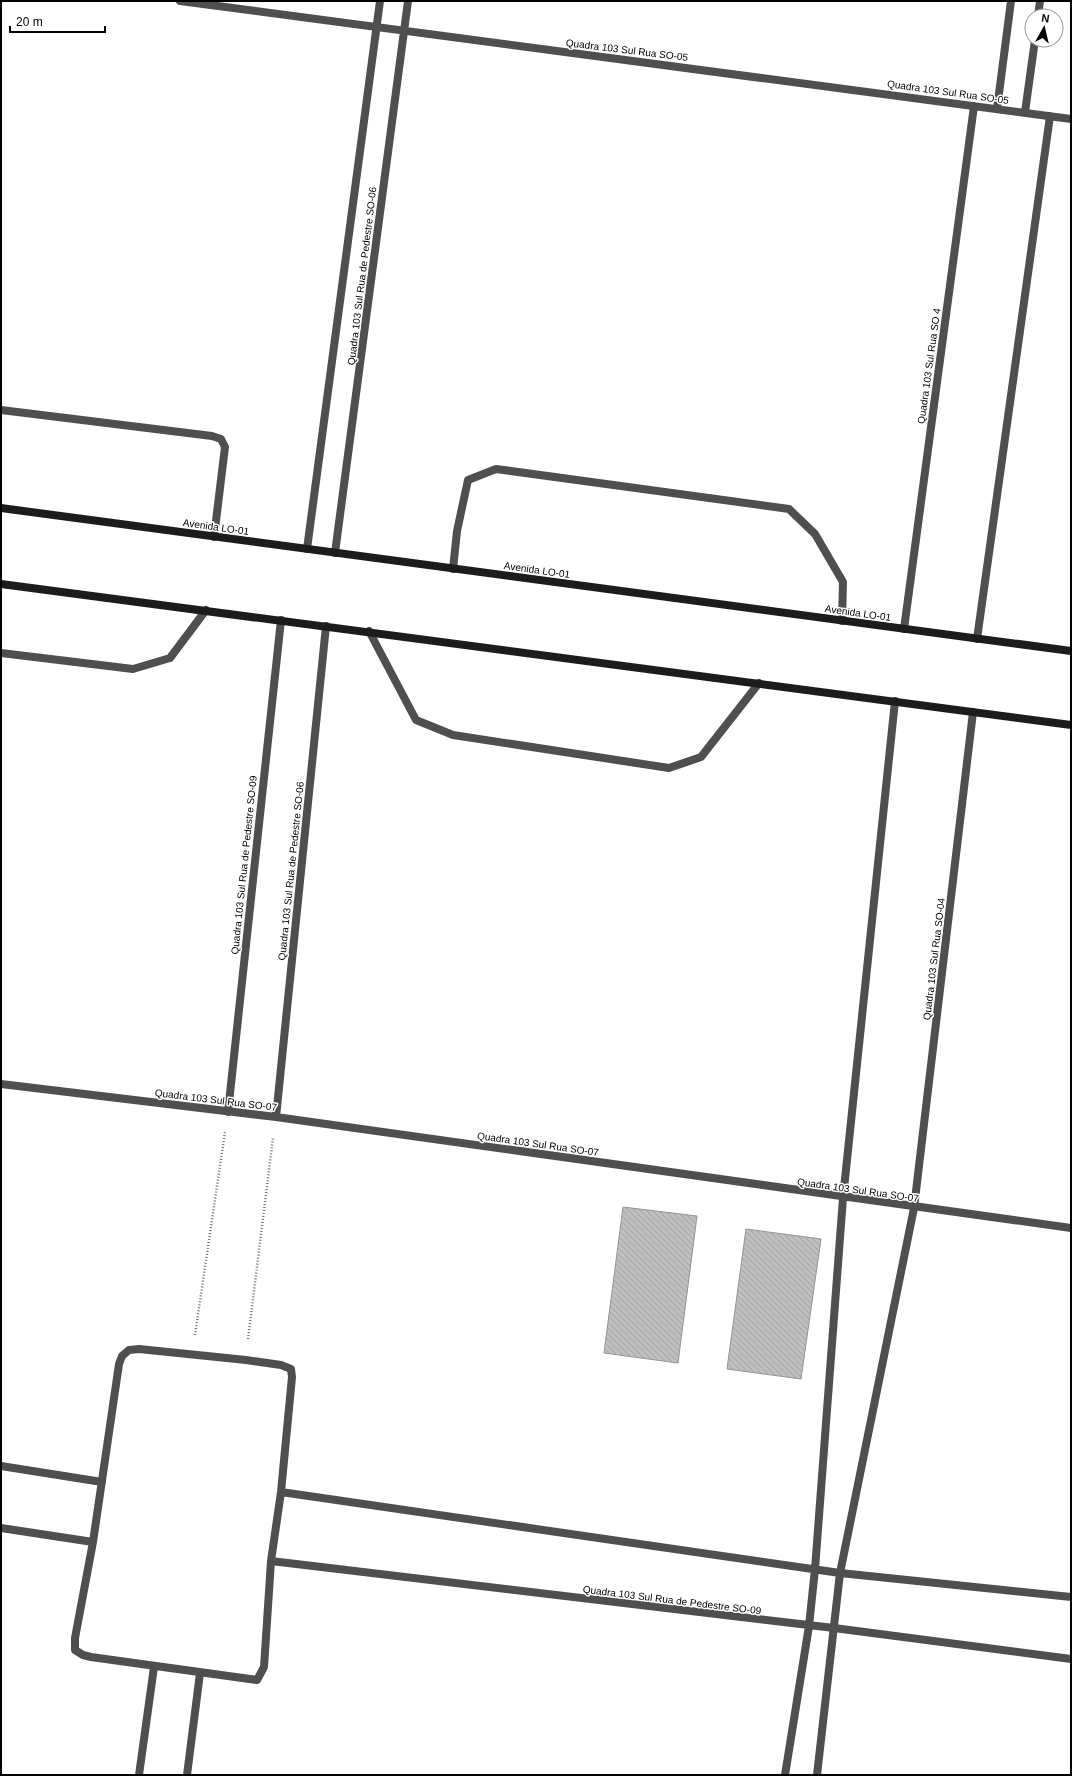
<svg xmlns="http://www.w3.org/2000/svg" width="1072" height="1776" font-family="Helvetica,sans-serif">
  <defs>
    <pattern id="building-back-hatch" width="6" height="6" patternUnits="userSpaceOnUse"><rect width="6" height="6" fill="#bfbfbf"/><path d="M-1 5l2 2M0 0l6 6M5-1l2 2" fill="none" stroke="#a2a2a2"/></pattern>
  </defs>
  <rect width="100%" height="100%" fill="#fff"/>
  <!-- building -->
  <path fill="url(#building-back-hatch)" stroke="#939393" d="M623,1207L697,1216L678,1363L604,1353Z
    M746,1229L821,1239L801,1379L727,1369Z"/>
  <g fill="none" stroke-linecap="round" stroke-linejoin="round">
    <!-- path -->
    <path stroke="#717171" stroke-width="2.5" stroke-dasharray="1 2" stroke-linecap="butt" d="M195,1335L225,1132
      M248,1339L273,1138"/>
    <!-- lane -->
    <path stroke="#4f4f4f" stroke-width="8" d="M1,410L212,436L221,439L225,447L214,537
      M453,569L457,531L468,480L496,469L789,509L815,534L843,582L842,621
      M369,631L416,720L453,735L669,768L701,757L759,683
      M1,653L133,669L170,658L206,610"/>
    <!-- street -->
    <path stroke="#4f4f4f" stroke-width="8" d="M180,1L1071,119
      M1038,16L1040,1
      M997,109L1011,1
      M1025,112L1035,40
      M307,549L380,1
      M335,553L408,1
      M904,629L974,106
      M977,639L1050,116
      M1,1084L276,1117L1071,1228
      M228,1112L281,620
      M276,1117L326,626
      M139,1349L246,1360L281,1365L291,1369L292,1377L281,1492L271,1561L264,1667L257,1680L91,1657L83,1655L75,1650V1638L93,1542L119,1364L122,1356L129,1350Z
      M1,1466L102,1482
      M281,1492L840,1573L1071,1597
      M1,1528L93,1542
      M271,1561L834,1628L1071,1659
      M139,1775L154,1667
      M187,1775L200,1673
      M785,1775L809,1626L815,1569L843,1198L895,701
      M817,1775L840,1573L914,1208L973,712"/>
    <!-- secondary -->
    <path stroke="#1c1c1c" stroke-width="8" d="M1,508L1071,651
      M1,584L1071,725"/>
  </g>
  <g text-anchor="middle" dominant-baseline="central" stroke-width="3" stroke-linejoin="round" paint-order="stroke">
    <!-- street labels -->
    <g font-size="10" fill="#000" stroke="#fff">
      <text transform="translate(627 50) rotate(7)">Quadra 103 Sul Rua SO-05</text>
      <text transform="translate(948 92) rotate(8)">Quadra 103 Sul Rua SO-05</text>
      <text transform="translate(362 276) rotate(-83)">Quadra 103 Sul Rua de Pedestre SO-06</text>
      <text transform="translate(929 366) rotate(-82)">Quadra 103 Sul Rua SO 4</text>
      <text transform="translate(216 527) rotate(8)">Avenida LO-01</text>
      <text transform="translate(537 570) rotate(8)">Avenida LO-01</text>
      <text transform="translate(858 613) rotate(8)">Avenida LO-01</text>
      <text transform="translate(244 865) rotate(-84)">Quadra 103 Sul Rua de Pedestre SO-09</text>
      <text transform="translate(291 871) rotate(-84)">Quadra 103 Sul Rua de Pedestre SO-06</text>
      <text transform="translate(934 959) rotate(-83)">Quadra 103 Sul Rua SO-04</text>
      <text transform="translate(216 1100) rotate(7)">Quadra 103 Sul Rua SO-07</text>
      <text transform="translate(538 1144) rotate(8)">Quadra 103 Sul Rua SO-07</text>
      <text transform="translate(858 1190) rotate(8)">Quadra 103 Sul Rua SO-07</text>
      <text transform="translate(672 1600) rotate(7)">Quadra 103 Sul Rua de Pedestre SO-09</text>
    </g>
  </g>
  <!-- border -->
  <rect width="1072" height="1776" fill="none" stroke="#000000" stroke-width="4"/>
  <!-- north arrow -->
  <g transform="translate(1044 28) rotate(8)"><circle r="19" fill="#ffffff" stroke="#999999"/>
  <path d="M0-3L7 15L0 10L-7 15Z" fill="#000000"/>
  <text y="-6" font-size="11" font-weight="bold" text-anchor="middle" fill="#000000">N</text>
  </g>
  <!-- scale -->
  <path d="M10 26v6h95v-6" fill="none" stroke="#000000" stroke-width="2"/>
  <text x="16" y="26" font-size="12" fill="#000000" stroke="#ffffff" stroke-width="3" paint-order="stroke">20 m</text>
</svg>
